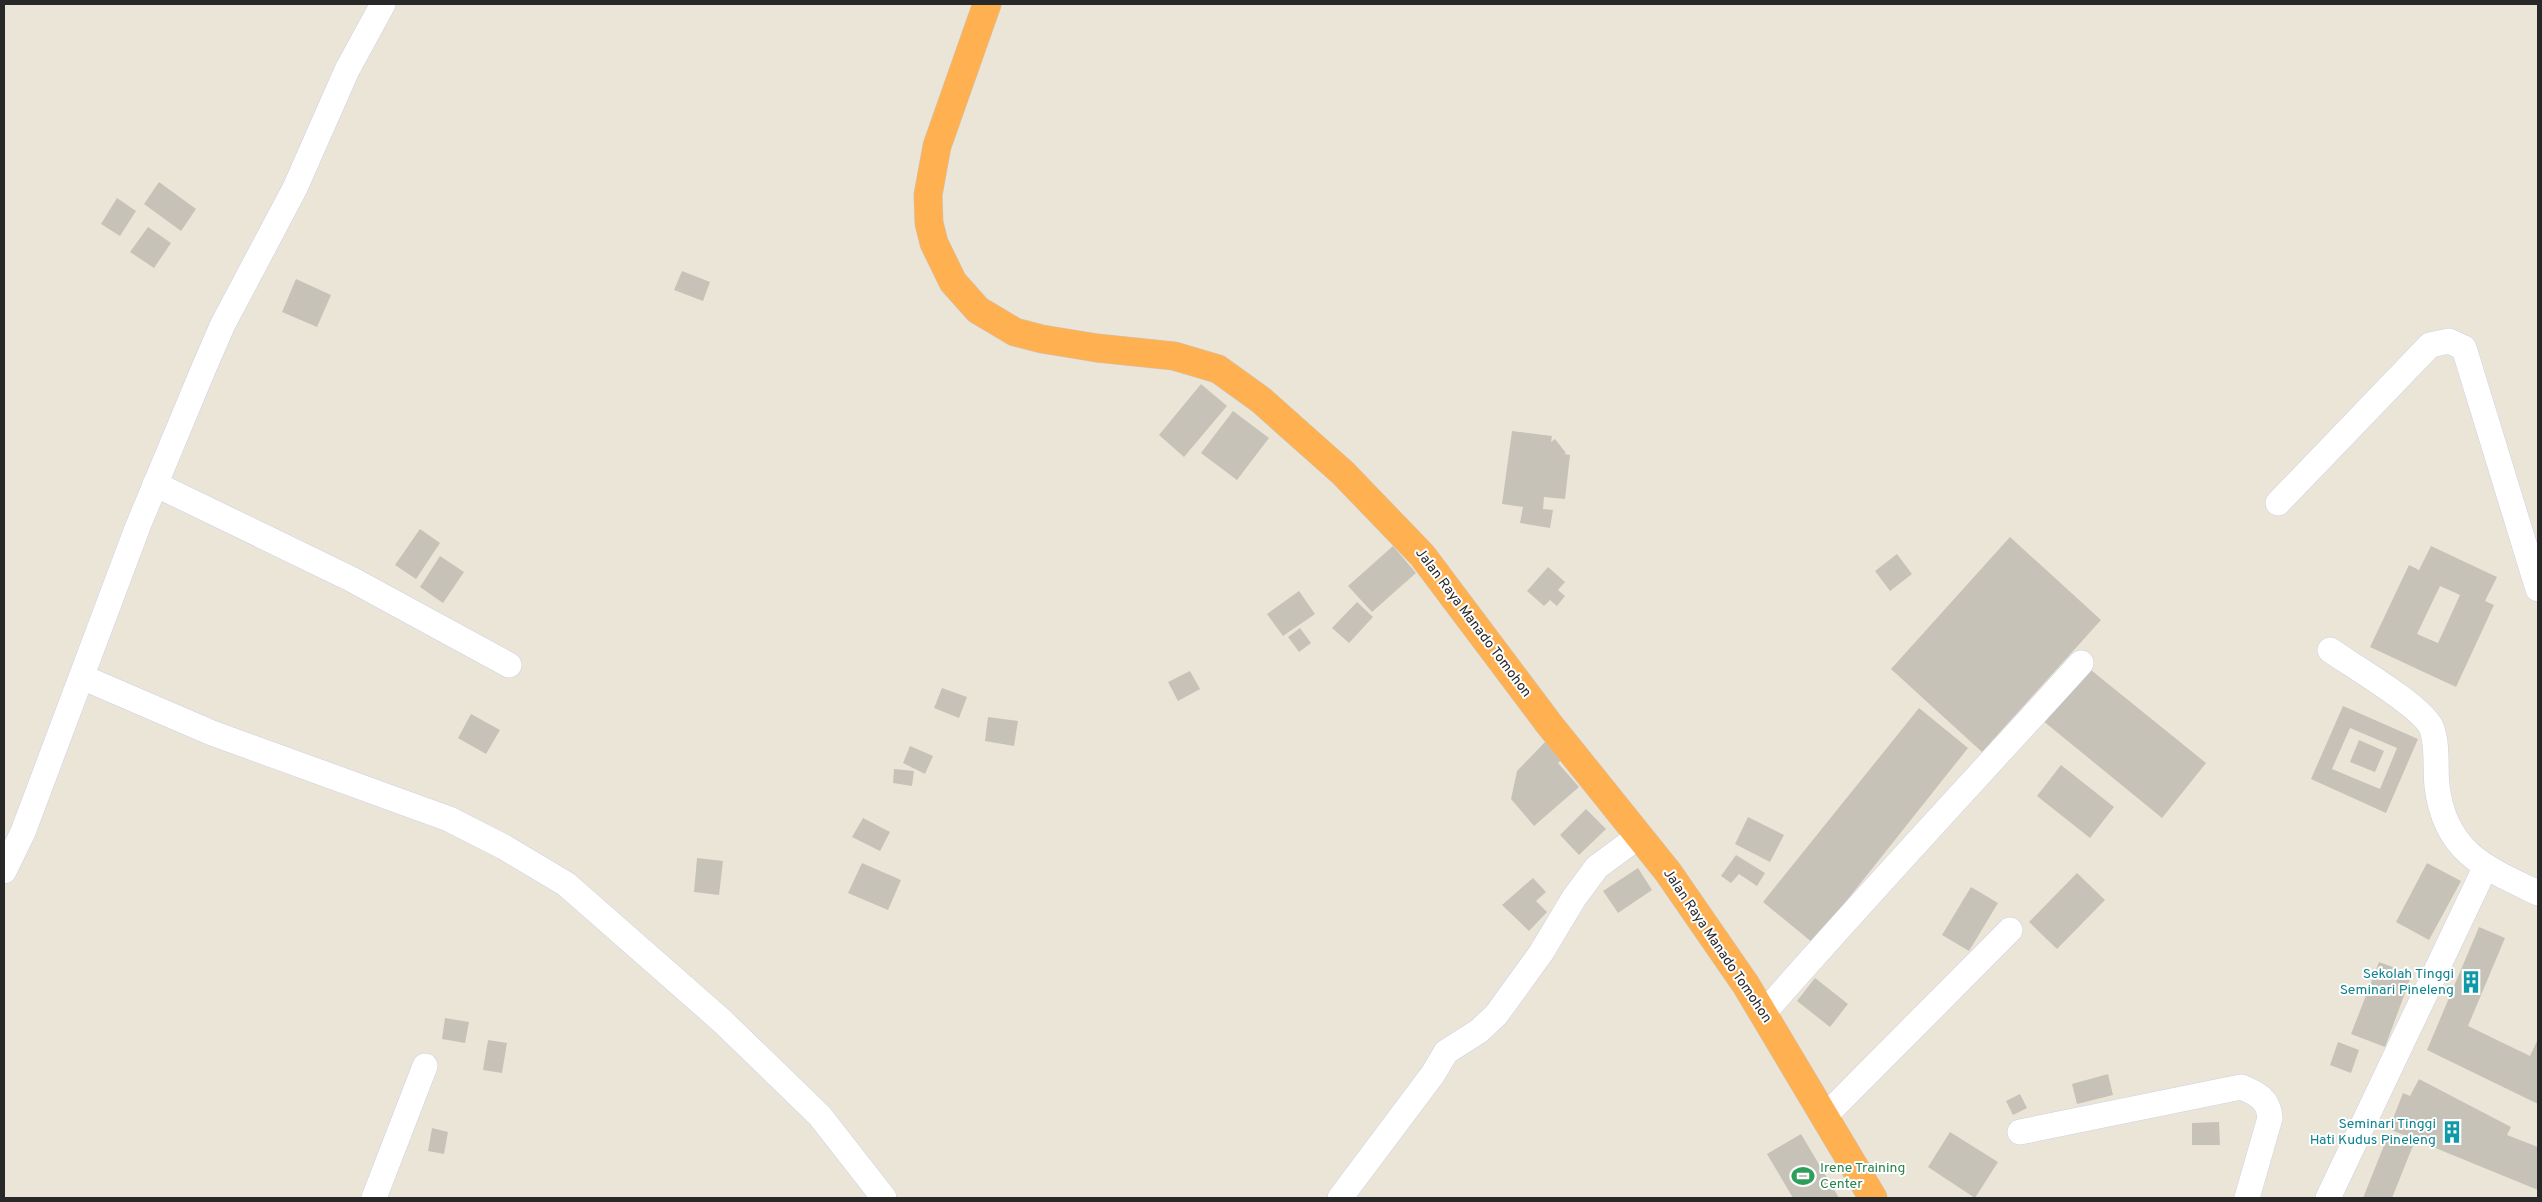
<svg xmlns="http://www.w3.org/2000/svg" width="2542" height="1202" font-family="Overpass,sans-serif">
  <rect width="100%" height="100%" fill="#ebe5d8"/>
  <!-- building -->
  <path fill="#c6c2b8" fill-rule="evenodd" d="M159,182L196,209L181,231L144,204Z
    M117,198L136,211L120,236L101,224Z
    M148,227L171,243L154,268L130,252Z
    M682,271L710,282L703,301L674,290Z
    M296,279L331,295L317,327L282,312Z
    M1201,384L1227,406L1184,457L1159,435Z
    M1233,411L1269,438L1237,480L1201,453Z
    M1512,431L1552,436L1551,442L1555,439L1566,453L1564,454L1570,455L1565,499L1544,497L1543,509L1553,510L1550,528L1520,523L1523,507L1502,504Z
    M420,529L440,543L416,579L395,565Z
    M2010,537L2101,620L1982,752L1891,669Z
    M1393,546L1416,573L1372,612L1348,586Z
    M2431,546L2497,577L2485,601L2494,605L2456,687L2370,647L2409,565L2419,570ZM2440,586L2460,595L2438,643L2417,634Z
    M1897,554L1912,574L1890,591L1875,571Z
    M440,556L464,572L443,603L420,587Z
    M1548,567L1565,582L1558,590L1565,596L1557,606L1550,600L1544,606L1527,591Z
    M1299,591L1315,614L1283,636L1267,614Z
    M1357,602L1373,617L1349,643L1332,628Z
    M1300,628L1311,643L1299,652L1288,637Z
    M2086,666L2206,763L2162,818L2042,720Z
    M1190,671L1200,689L1178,701L1168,682Z
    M942,688L967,697L959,718L934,708Z
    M2343,706L2418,739L2386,813L2311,779ZM2350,728L2397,748L2380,789L2332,769Z
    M1919,708L1968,748L1813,943L1763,902Z
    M471,714L500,730L486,754L458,738Z
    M988,717L1018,721L1014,746L985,741Z
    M1548,739L1566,756L1558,763L1579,787L1534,826L1511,799L1517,771Z
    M2359,740L2384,751L2375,772L2350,762Z
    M910,746L933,756L925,774L903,763Z
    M2061,765L2114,807L2090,838L2037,796Z
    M894,769L914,771L912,786L893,783Z
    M1586,809L1606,829L1579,855L1560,835Z
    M1748,817L1784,835L1770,862L1735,844Z
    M863,818L890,832L880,851L852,837Z
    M1736,855L1765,873L1757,886L1739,874L1731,883L1721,876Z
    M697,858L723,861L719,895L694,892Z
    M862,863L901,880L888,910L848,893Z
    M2427,863L2461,881L2429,940L2396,922Z
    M1638,868L1652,890L1618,913L1603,891Z
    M2077,873L2105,900L2057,949L2029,922Z
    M1533,878L1546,892L1536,901L1547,912L1529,931L1502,905Z
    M1971,887L1998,903L1969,951L1942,935Z
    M2479,927L2505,938L2468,1026L2530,1056L2538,1039V1104L2427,1050Z
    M2379,962L2412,974L2385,1047L2351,1034Z
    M1815,978L1848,1004L1830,1027L1797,1001Z
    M445,1018L469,1022L465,1043L442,1039Z
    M488,1040L507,1043L502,1073L483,1070Z
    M2338,1042L2359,1050L2351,1073L2330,1065Z
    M2108,1074L2113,1095L2077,1104L2072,1084Z
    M2419,1079L2511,1127L2507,1135L2538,1147V1190L2389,1129L2403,1093L2410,1096Z
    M2020,1094L2027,1108L2013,1115L2006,1101Z
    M2219,1122L2220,1145H2192V1123Z
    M432,1128L448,1132L444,1154L428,1151Z
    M1950,1132L1998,1162L1975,1198L1928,1167Z
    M2389,1133L2414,1143L2392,1198H2363Z
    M1801,1134L1839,1198H1793L1767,1154Z"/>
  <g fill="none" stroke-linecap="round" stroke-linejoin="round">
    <defs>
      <path id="minor" d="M155,484L351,579L509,665
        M2278,503L2430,345L2449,341L2464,348L2538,589
        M2330,650C2351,665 2424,707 2432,729C2438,746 2435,768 2437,786C2445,852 2485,868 2538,893
        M82,677L212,733L449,819L504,847L566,884L722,1021L820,1116L884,1198
        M4,871L23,832L138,526L203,370L223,324L295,188L347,70L383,4
        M1763,1014C1867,895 1975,780 2081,663
        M1825,1116L2010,930
        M2020,1132L2241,1087C2257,1093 2269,1100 2270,1118L2247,1198
        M374,1198L425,1066
        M1340,1198L1433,1074L1446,1052L1479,1031L1496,1015L1541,953L1574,898L1597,867L1639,836
        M2328,1198L2485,868"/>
      <path id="highway" d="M987,4L937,146L928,195L929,223L934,243L953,282L978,310L1015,332L1042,339L1097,348L1174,356L1218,369L1261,400L1343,473L1422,555L1549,724L1668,872L1746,985L1873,1198"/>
    </defs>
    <!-- minor casing -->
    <use href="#minor" stroke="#cecfe2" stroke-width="26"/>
    <!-- highway casing -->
    <use href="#highway" stroke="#c7c7c7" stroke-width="29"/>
    <!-- minor -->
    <use href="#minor" stroke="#fff" stroke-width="25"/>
    <!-- highway -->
    <use href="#highway" stroke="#ffb050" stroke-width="28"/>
  </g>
  <!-- icons -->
  <defs>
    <symbol id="building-bare" viewBox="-9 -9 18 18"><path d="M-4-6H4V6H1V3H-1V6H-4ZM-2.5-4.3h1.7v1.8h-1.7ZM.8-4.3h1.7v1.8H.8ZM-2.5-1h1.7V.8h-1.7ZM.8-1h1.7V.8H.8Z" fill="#0f9aa8" stroke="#fff" stroke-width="2.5" paint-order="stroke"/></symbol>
    <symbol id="stadium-bare" viewBox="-9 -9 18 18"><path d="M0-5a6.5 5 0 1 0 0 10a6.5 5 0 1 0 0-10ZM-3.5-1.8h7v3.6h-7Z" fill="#2e9e5b" stroke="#fff" stroke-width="2.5" paint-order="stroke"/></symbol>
  </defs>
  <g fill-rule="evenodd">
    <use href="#building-bare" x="2455" y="966" width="32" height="32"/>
    <use href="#building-bare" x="2436" y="1116" width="32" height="32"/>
    <use href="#stadium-bare" x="1787" y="1160" width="32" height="32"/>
  </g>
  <g text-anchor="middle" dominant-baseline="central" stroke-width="4" stroke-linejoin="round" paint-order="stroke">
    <!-- street labels -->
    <g font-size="14" fill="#282828" stroke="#fff">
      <text transform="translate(1473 623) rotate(53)">Jalan Raya Manado Tomohon</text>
      <text transform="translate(1717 946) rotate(56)">Jalan Raya Manado Tomohon</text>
    </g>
    <!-- culture labels -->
    <g font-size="14" fill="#0d838f" stroke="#fff" text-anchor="end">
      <text x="2454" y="974">Sekolah Tinggi<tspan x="2454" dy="16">Seminari Pineleng</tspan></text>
      <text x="2436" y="1124">Seminari Tinggi<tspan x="2436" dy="16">Hati Kudus Pineleng</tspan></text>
    </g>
    <!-- leisure labels -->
    <g font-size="14" fill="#27864d" stroke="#fff" text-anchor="start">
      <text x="1820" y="1168">Irene Training<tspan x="1820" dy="16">Center</tspan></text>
    </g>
  </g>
  <!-- border -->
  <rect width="2542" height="1202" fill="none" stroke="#282828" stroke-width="10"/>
</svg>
